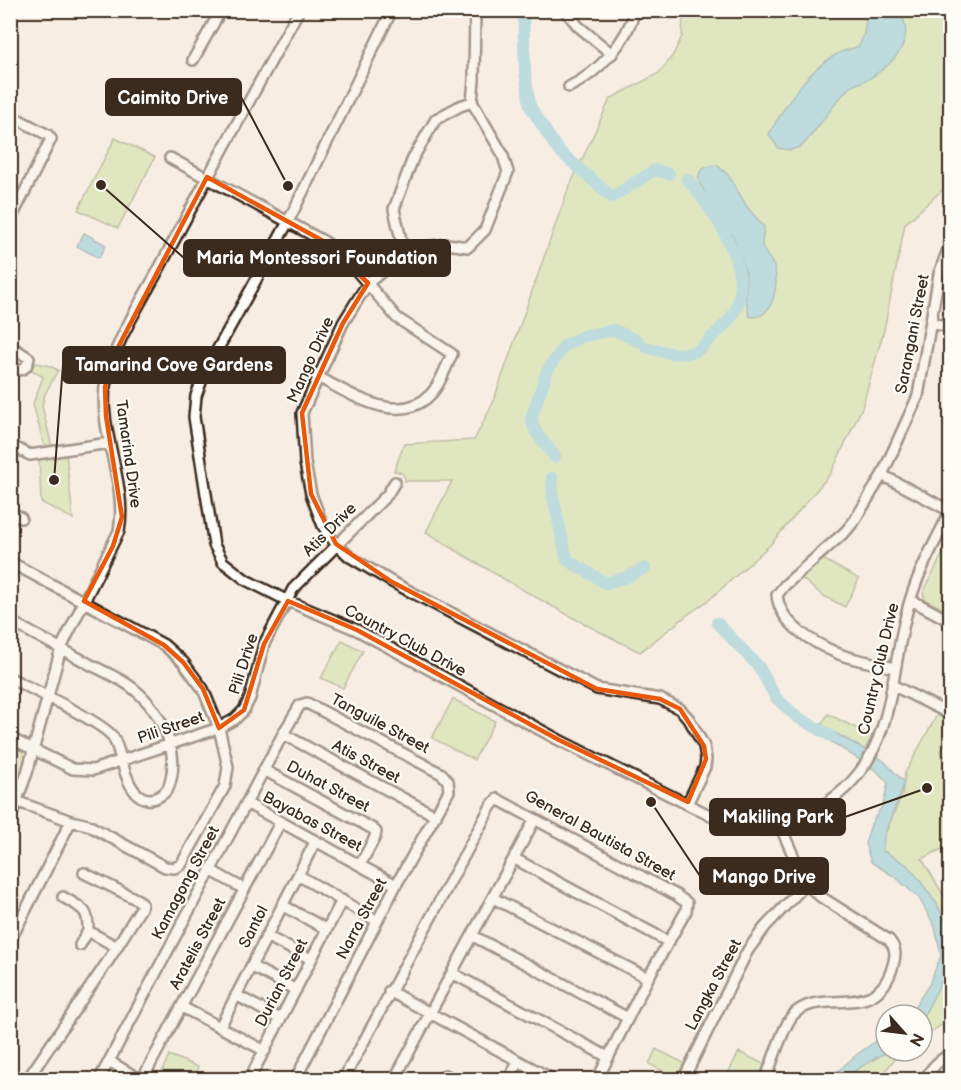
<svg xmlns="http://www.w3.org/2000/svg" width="961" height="1090" font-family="'Balsamiq Sans',sans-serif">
  <rect width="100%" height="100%" fill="#f8ede3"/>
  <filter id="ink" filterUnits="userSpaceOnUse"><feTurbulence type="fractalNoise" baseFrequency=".0167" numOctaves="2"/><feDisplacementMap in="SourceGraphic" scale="12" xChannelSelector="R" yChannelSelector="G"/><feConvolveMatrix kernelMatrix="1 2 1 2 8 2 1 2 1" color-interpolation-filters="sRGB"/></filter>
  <g filter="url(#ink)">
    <!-- green -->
    <path fill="#c1de96" stroke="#7e845a" stroke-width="1.5" d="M683,11H950V183L905,224L884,330L862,408L831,473L770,545L709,600L690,613L640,652C566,616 495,575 426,532L452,481H405C405,474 401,472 394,471L404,444L474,440L492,405L567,192L610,99L659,73L673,55L682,36Z
      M115,138L155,157L118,228L78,210Z
      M32,362L50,366L58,370L45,394L42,406L52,447L45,449L33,404L43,377L29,368Z
      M66,453L73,519L41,502L39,458Z
      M950,539V612L925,600L923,593Z
      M821,558L859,579L845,607L822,595L800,577Z
      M342,640L363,651L343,688L321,678Z
      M453,699L495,721L474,760L432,738Z
      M828,714L872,736L865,750L821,725Z
      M937,715L950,722V734L940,753L950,759V845L922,859L950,906V929L936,903L907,865L883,851L882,841L902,795L905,773Z
      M10,743L28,753L15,796L11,794Z
      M950,964V1015L946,1022L922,1038V1019Z
      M656,1049L684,1063L677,1078L649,1064Z
      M888,1051H901L879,1079L847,1080L857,1069Z
      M739,1052L766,1065L759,1079H725Z
      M169,1055L198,1067L193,1079H182L162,1071Z"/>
    <!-- water -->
    <path fill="#78c7d5" stroke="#60888c" stroke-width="1.5" d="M867,11H899C917,39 895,63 870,78C864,82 855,83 849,88C832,105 819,128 802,146L791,150L778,148L769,134C787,103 805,72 837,54C843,50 852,49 859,46L864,34Z
      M717,165L728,175L747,207L764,227C764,233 761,241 762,246C764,254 772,260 774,267C780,283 773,322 749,316L746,300V273L733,236L721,221L698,180L700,172L706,167Z
      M84,233L106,245L99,258L77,246Z
      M821,725L883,760L904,782C900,804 881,829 883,851L907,865L919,879L936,903L950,929V965L922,1019V1015H909L929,985L941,955L935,927L919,898L895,877L871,862L865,844L871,824L883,805L888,783L877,771L816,732Z
      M886,1034V1051H888L857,1069L847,1079H829L855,1056Z"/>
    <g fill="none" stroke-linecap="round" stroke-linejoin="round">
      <!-- river -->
      <path stroke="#78c7d5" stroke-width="12" d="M523,10L525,71L530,106L557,149L612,197L655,170L669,174
        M646,347C662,352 680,357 696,351C702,348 708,340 713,336C721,329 730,320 735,311C755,269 713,210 687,179
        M555,457L536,432L531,419L547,371L564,346L583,336L614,330L638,341
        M552,478L553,497L567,560L606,583L627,577L645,568
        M717,623L759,667L776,698L797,717L831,736"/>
      <defs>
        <path id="minor" d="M392,10L288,222L204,374L196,396L194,417L214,545L223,562L246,580L288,601L357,630L559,740L727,824C763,835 778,830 810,813C906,763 883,672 915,586C924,560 939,536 950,511
          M475,10L474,80L472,102L502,153L508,172L485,230L468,247L447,244L423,247L404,253L368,283L343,323L302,413L305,463L311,494L323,526L336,544L350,557L392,582L597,689L660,699L680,709L689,719L704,746L706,759L705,767L688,802
          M565,10L578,26L612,54
          M193,60L221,10
          M569,87C598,73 627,42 635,10
          M10,115L48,135L51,139L11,219
          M170,158L325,242L344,256L397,318L452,354C446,367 440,385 430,395C398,427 349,393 318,377
          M404,253L394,209L413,158L436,119L460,106L472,102
          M931,324L950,326
          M10,346L29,358C27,370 20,373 10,366
          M10,445L30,455L109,443
          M882,475L950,511
          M10,512L21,518
          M10,562L164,645L183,662L203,689L219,728L93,770L73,769L10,738
          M911,600L950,621
          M10,621C37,636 64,650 91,665C103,671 116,677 127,684C158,705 182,749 169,786C166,794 155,800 147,799C124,794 123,754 113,737C104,723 30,688 10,678
          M895,668C877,663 856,661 839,654C814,643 780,625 777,595L785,585L846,531L855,520L882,475L918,396L939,274L950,244
          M892,685L950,714
          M283,734L436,816
          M264,770L373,829L376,832L375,837L360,865
          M10,799L71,821L88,825L165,867L174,868L181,865L225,786L228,767L219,728L235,719L244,710L250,698L264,644L293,589L387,495L395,482
          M246,803L396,885
          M10,819L27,773L61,648L119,531C128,485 99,434 105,387C110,349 142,301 160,267C205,181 252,96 299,10
          M515,859L669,942
          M210,870L244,889
          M298,875L377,921
          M63,897C81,908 89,908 88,931
          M493,898L648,978
          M282,905L326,929
          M266,936L311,959
          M473,936L628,1018
          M10,941L71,821
          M80,945L88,931L117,947
          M251,966L296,990
          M452,973L608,1057
          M389,991L554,1080
          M236,995L280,1019
          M182,1007L265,1051
          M220,1027L315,842
          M109,1061L141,1080
          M27,1080L108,961L141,908L142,904L138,900L84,873
          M99,1080L283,734L300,705L307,703L442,774L448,781L449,791L396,885L295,1080
          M142,1080L280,823
          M249,1080L342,900
          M343,1080L491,806L497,799L676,895L687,903L686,911L648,978L597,1080
          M394,1080L535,819
          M440,1080L445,1075L457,1080
          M508,1080L519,1061
          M683,1080L748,950L765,927L806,884
          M765,1080C772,1064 783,1026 793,1015C821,985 877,1025 893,965C896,955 896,948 889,940L821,897L806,884L781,828
          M925,1080C931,1067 939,1061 950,1054"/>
      </defs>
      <!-- minor casing -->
      <use href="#minor" stroke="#3b2a1e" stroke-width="14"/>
      <!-- minor -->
      <use href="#minor" stroke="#fdfcf7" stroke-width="9"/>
    </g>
  </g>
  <!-- marked area -->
  <path d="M0 0H961V1090H0ZM207,177L325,242L368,283L343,323L302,413L311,494L336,544L392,582L597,689L660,699L680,709L704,746L706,759L688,802L559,740L357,630L288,601L264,644L244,710L219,728L203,689L183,662L164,645L84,601L113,546L122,517L106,416L105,387L114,355Z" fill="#f8ede3" fill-opacity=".55" fill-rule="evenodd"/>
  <path fill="none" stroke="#e8590c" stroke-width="4.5" stroke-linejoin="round" d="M207,177L325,242L368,283L343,323L302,413L311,494L336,544L392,582L597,689L660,699L680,709L704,746L706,759L688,802L559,740L357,630L288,601L264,644L244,710L219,728L203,689L183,662L164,645L84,601L113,546L122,517L106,416L105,387L114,355Z"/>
  <g text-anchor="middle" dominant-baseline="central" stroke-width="4.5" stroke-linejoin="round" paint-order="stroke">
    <!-- street labels -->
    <g font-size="16" fill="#3b2a1e" stroke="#fdfcf7">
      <text transform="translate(913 334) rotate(-79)">Sarangani Street</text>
      <text transform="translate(311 360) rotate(-66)">Mango Drive</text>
      <text transform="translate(128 454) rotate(82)">Tamarind Drive</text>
      <text transform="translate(330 530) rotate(-45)">Atis Drive</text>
      <text transform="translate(405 641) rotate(28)">Country Club Drive</text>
      <text transform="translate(244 664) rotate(-72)">Pili Drive</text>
      <text transform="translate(879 669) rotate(-77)">Country Club Drive</text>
      <text transform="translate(380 724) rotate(28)">Tanguile Street</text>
      <text transform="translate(171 728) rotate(-19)">Pili Street</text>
      <text transform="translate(366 762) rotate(28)">Atis Street</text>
      <text transform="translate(328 787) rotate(28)">Duhat Street</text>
      <text transform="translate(312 822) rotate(28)">Bayabas Street</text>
      <text transform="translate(600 836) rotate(29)">General Bautista Street</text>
      <text transform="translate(186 883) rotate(-62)">Kamagong Street</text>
      <text transform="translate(362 919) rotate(-62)">Narra Street</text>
      <text transform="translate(254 927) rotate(-63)">Santol</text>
      <text transform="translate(198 944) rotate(-62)">Aratelis Street</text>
      <text transform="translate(282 983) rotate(-63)">Durian Street</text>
      <text transform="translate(714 985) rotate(-62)">Langka Street</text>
    </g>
  </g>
  <!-- callouts -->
  <path fill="none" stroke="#3b2a1e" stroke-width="2" d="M288 186L241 97M101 185L184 258M54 480L63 365M927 788L845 817M651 802L700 876"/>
  <g fill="#3b2a1e" stroke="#fdfcf7" stroke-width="2">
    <circle cx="288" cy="186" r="6"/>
    <circle cx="101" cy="185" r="6"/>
    <circle cx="54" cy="480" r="6"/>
    <circle cx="927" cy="788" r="6"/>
    <circle cx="651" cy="802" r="6"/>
  </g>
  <g fill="#3b2a1e" stroke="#3b2a1e" stroke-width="2">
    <rect x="106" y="79" width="135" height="36" rx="6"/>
    <rect x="184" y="240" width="266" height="36" rx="6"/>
    <rect x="63" y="347" width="222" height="36" rx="6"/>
    <rect x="710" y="799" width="135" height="36" rx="6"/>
    <rect x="700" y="858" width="128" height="36" rx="6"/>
  </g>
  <g font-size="18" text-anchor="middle" font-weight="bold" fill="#fff">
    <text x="173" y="104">Caimito Drive</text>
    <text x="317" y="264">Maria Montessori Foundation</text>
    <text x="174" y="371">Tamarind Cove Gardens</text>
    <text x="778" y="823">Makiling Park</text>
    <text x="764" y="883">Mango Drive</text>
  </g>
  <!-- margin -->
  <rect width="961" height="1090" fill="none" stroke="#fdfcf7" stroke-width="36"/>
  <rect x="18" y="18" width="925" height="1054" fill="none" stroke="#3b2a1e" stroke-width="2" filter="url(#ink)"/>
  <!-- north arrow -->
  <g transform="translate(904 1033) rotate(118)"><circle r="28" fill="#fdfcf7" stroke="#afa8a0" stroke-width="1.5"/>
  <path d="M0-4.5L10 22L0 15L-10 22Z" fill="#3b2a1e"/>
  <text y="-9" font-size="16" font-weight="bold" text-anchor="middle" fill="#3b2a1e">N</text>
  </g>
</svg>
